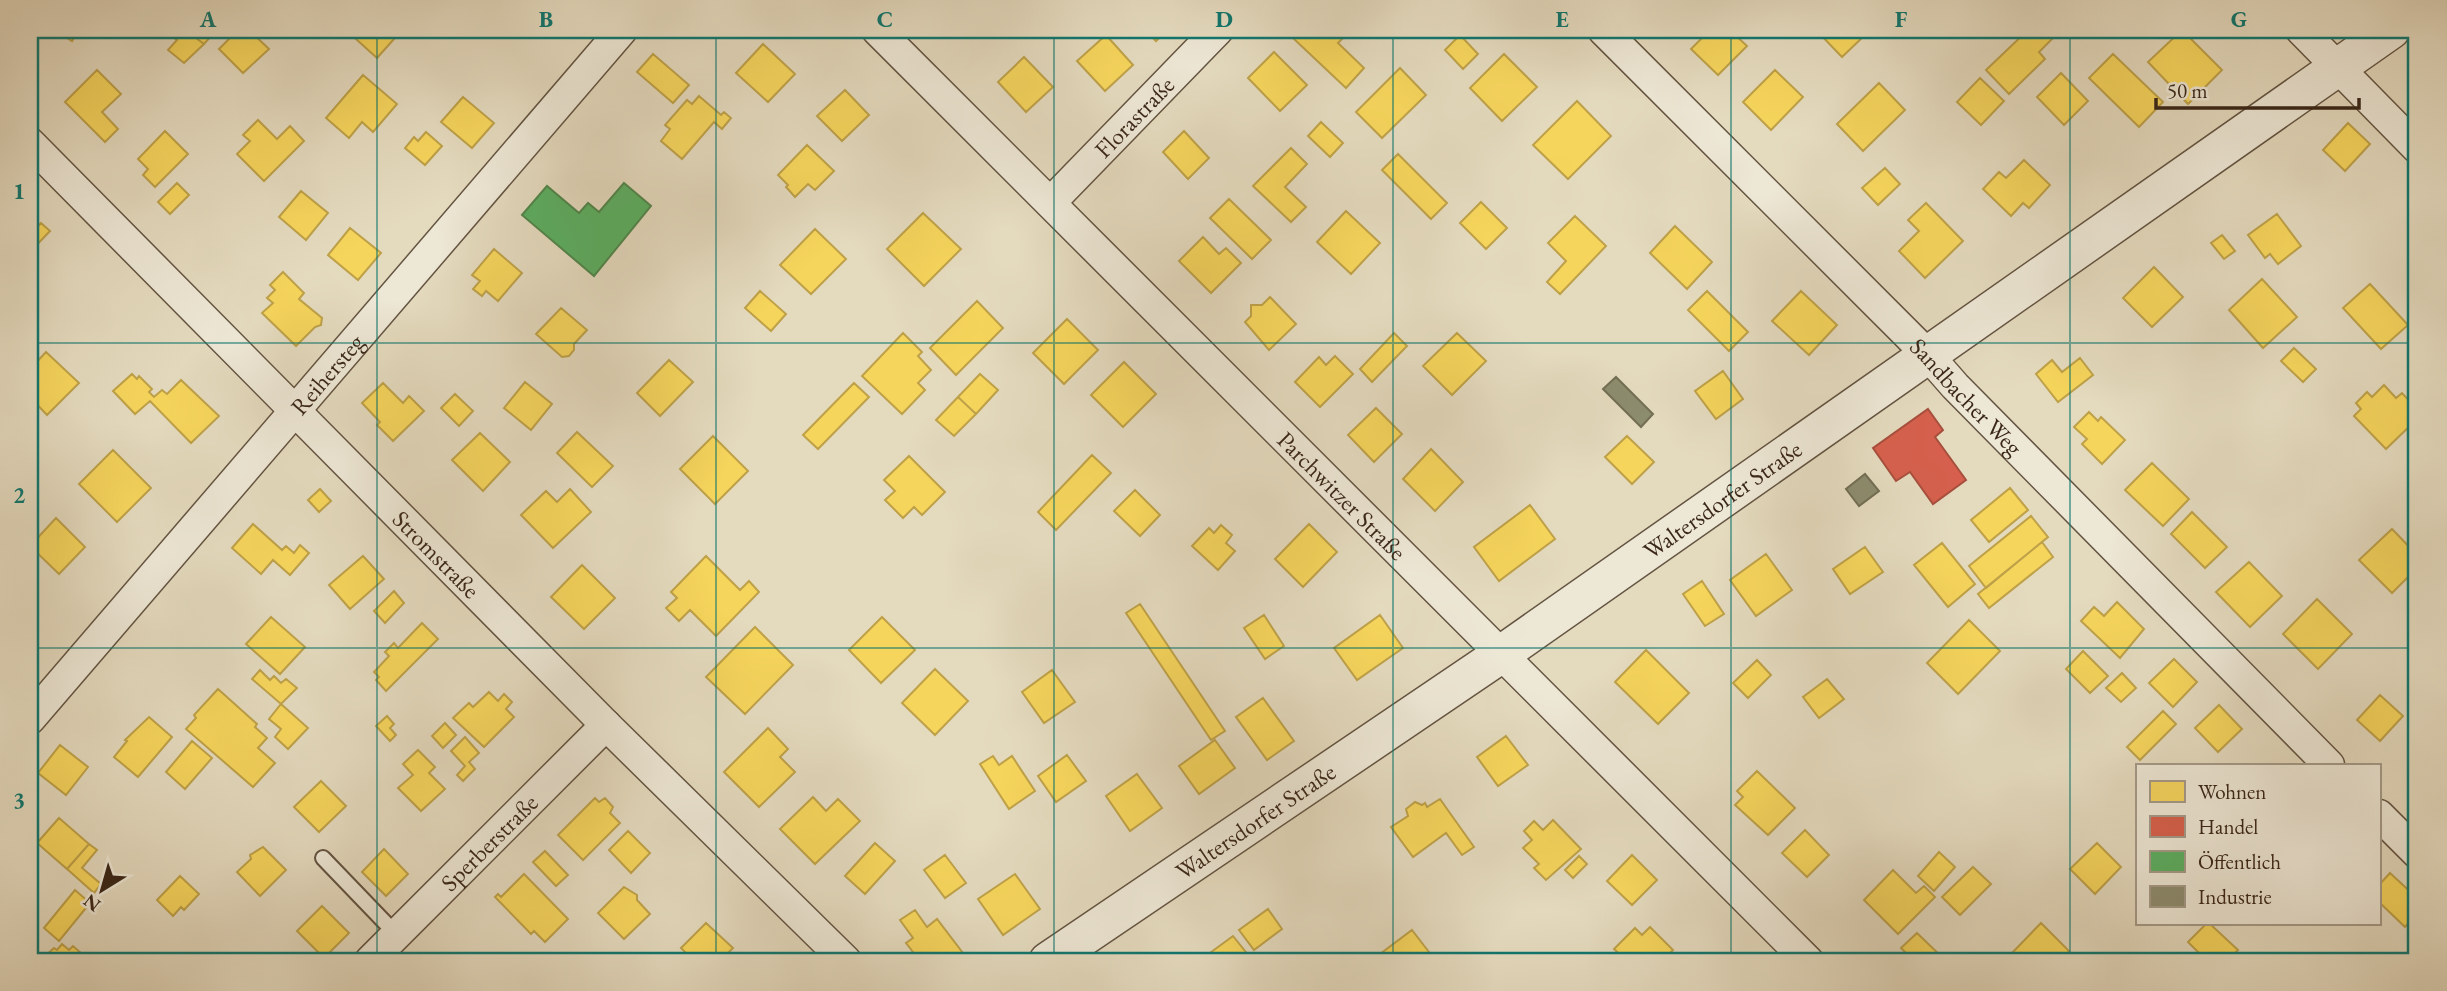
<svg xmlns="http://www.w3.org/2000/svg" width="2447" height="991" font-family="'EB Garamond',serif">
  <rect width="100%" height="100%" fill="#e4dabe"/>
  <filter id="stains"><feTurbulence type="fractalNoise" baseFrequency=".00286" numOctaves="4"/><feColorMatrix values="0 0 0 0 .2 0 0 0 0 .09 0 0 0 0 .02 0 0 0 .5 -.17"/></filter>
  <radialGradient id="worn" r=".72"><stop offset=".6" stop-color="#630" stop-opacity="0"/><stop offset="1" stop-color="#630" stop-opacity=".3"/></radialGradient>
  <!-- homes -->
  <path fill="#f6d55c" stroke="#bea148" stroke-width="2" d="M55,30H79L72,41Z
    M171,30H185L204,44L184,63L168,50L177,40L168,34Z
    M185,30H210L214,33L204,44Z
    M238,30H249L269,49L243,73L219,49Z
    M346,30H384L394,39L377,58Z
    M1145,30H1168L1156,41Z
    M1303,30H1351L1338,43L1364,68L1346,88L1294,39Z
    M1710,30H1730L1747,46L1718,75L1691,49Z
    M1816,30H1860L1865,35L1842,57Z
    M2028,30H2043L2052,39L2039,52L2045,59L2009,94L1986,70Z
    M2182,30L2222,70L2188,104L2148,62Z
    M1106,35L1133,65L1105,91L1077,61Z
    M1460,35L1478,54L1463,69L1445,50Z
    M763,44L795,74L768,102L736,73Z
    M1274,52L1307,85L1280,111L1248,78Z
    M653,54L689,85L673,103L637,72Z
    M1504,54L1537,87L1502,121L1470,88Z
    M2113,54L2163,102L2139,127L2089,78Z
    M1024,57L1053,87L1026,112L998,82Z
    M1400,68L1426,95L1382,138L1356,112Z
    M97,70L121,94L102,112L118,129L105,142L65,102Z
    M1775,70L1803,97L1771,130L1743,102Z
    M2061,73L2088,101L2064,125L2037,97Z
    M363,75L397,104L373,132L362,122L349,138L326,118Z
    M1980,78L2004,101L1981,125L1957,102Z
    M1879,83L1905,110L1863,151L1837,124Z
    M845,90L869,115L842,141L817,116Z
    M699,96L721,115L724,112L731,118L722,129L714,122L682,159L661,141L670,129L665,125L687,100L692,104Z
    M463,97L494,123L472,148L441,122Z
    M1577,101L1611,136L1568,179L1533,145Z
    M258,120L277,139L290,126L304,141L264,181L237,154L250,141L243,135Z
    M1321,122L1343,143L1330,157L1308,136Z
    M2348,123L2370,144L2345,171L2323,150Z
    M165,131L188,154L155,187L143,175L148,169L138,159Z
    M1184,131L1209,158L1188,179L1163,152Z
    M426,132L442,146L425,165L405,148L414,137L418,141Z
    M807,145L834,171L815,190L808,184L795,197L786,187L788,185L778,175Z
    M1291,148L1307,164L1285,187L1306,207L1291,222L1253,186Z
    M1398,154L1447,203L1431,219L1382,170Z
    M2024,160L2050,185L2029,208L2023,203L2011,216L1983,189L1999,172L2006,178Z
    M1885,168L1900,184L1878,205L1862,188Z
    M177,183L189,195L170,214L158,202Z
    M301,191L328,213L306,240L279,217Z
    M1229,199L1271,240L1252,259L1210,218Z
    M1481,202L1507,228L1486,249L1460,223Z
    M1926,203L1963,241L1925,278L1899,251L1919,231L1908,220Z
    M1346,211L1380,243L1351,274L1317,242Z
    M923,213L961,249L924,286L887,249Z
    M2277,214L2301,246L2278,264L2270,254L2265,258L2248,235Z
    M1575,216L1606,246L1560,294L1547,282L1566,261L1548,243Z
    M41,223L50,231L30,252V235Z
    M1675,226L1712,262L1687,289L1650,253Z
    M350,228L381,253L358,280L328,255Z
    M815,229L846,259L811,294L780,265Z
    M2222,235L2235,251L2224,259L2211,243Z
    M1203,237L1219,254L1226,248L1241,263L1211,293L1179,261Z
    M494,249L522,273L498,301L486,291L482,296L473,289L480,281L472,275Z
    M2154,267L2183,297L2152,327L2123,298Z
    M283,272L304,293L299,299L322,318L321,325L315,327L296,346L262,313L273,303L267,298L275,290L270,285Z
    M2262,279L2297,317L2263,348L2229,310Z
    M2370,284L2408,325L2381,349L2343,308Z
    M760,291L786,314L771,331L745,308Z
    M1707,291L1748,332L1729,351L1688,310Z
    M1801,291L1837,325L1809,355L1772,321Z
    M1270,297L1296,324L1269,350L1245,322L1251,316V305H1262Z
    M977,301L1003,328L956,375L930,348Z
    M561,308L587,330L574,344V350L569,356L562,357L536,334Z
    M1067,319L1098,350L1064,384L1033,353Z
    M903,333L922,352L918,356L931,370L918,383L925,390L902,414L862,376Z
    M1394,333L1407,346L1372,382L1360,369Z
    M1457,333L1486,361L1452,395L1423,366Z
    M2294,348L2316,369L2303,382L2281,361Z
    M46,352L79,383L47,415L30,397V393L38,385L30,377L35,370L32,367Z
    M1335,356L1353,374L1320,407L1295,382L1319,357L1326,365Z
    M2080,358L2093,375L2058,402L2036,374L2052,360L2062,372Z
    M669,360L693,382L660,416L637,393Z
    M1124,362L1156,394L1123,427L1091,395Z
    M1723,371L1743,399L1716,419L1695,391Z
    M132,374L137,379L139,376L152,389L149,392L154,397L162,390L167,394L181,380L219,416L191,443L150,401L135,414L113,391Z
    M980,374L998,390L976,414L958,397Z
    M525,382L552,404L531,430L504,408Z
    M383,383L403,403L409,396L424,411L393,441L377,425L380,422L362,403Z
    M854,383L869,397L818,449L803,435Z
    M2384,385L2396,398L2402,393L2417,409V419L2386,449L2354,416L2361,409L2356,403L2367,392L2372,397Z
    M455,394L473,411L459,426L441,408Z
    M958,397L976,414L954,436L936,420Z
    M1376,408L1402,434L1374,462L1348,435Z
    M2089,412L2098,421L2101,417L2125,440L2102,464L2082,444L2087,439L2074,427Z
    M577,432L613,466L592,487L557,453Z
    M480,433L510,462L483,491L452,460Z
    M713,436L748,471L715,504L680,469Z
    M1627,436L1654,462L1632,484L1605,457Z
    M1431,449L1463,482L1435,511L1403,479Z
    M113,450L151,488L117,522L79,484Z
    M1092,455L1111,473L1056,530L1038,512Z
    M909,456L945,492L922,515L914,507L903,518L885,500L895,491L884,480Z
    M2152,463L2189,499L2163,526L2125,490Z
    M2010,488L2028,510L1989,542L1971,520Z
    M320,489L331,501L319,512L308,500Z
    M570,489L591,512L553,548L521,515L546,491L557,502Z
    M1135,490L1160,515L1140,536L1114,511Z
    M1530,505L1555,539L1499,581L1474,547Z
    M2192,512L2227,547L2205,568L2171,534Z
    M2031,516L2048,537L1986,588L1969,566Z
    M56,518L85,547L59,574L30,546Z
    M253,524L282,550L286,546L294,553L300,545L309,553L290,575L273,560L261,574L232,548Z
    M1309,524L1337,552L1303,587L1275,559Z
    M1221,525L1232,535L1226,543L1235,551L1218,570L1192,546L1209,528L1214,533Z
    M2392,529L2417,555V568L2392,593L2359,560Z
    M2042,542L2053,557L1989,608L1978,594Z
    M1942,543L1975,584L1948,607L1914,565Z
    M1865,547L1883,572L1850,594L1833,569Z
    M1766,554L1792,590L1756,616L1730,580Z
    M363,556L384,579L350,609L329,585Z
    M706,556L740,590L749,581L759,592L716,636L690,610L679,621L666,608L677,598L671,592Z
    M2249,562L2282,596L2250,627L2216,592Z
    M582,565L615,598L584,629L551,597Z
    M1702,581L1724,614L1705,626L1683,594Z
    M394,591L404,603L385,623L374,611Z
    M2317,599L2352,634L2318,669L2283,634Z
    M2117,602L2144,629L2120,658L2081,621L2094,607L2104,616Z
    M1140,604L1225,731L1211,740L1126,613Z
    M1264,615L1284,646L1265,659L1244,628Z
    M1380,615L1403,648L1357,680L1334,648Z
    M271,617L305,647L280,674L246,644Z
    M882,617L915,650L881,683L849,650Z
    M1969,620L2000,651L1958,694L1927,663Z
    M422,623L438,639L386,691L376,680L379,677L374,672L389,656L385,652L394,643L398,648Z
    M755,627L793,665L745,714L706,677Z
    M1646,650L1689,693L1658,724L1615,682Z
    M2083,651L2108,676L2090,693L2066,669Z
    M2174,659L2197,682L2173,707L2149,683Z
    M1757,660L1771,675L1748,698L1733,683Z
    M935,669L968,701L935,735L902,703Z
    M260,670L270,680L274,676L281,683L286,679L297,688L281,704L252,679Z
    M1052,670L1075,702L1044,723L1022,692Z
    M2122,673L2136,688L2121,702L2106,688Z
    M1827,679L1844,699L1819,718L1803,697Z
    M218,689L257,724L255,727L267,738L258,748L275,763L253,787L186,729L196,718L194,715Z
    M489,692L498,701L504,694L512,702L506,709L514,717L484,747L453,718L469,703L473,707Z
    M2380,695L2403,716L2380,741L2357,720Z
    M1263,698L1294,741L1267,760L1236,717Z
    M281,704L308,728L288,749L275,737L281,729L269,719Z
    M2219,705L2242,729L2218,752L2195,728Z
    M2163,711L2176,724L2140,760L2127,747Z
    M387,716L394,724L390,728L396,735L390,741L376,726Z
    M149,717L172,737L138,777L114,757L127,741L125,740Z
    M445,723L456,735L443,748L432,736Z
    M768,728L788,749L780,757L795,772L759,807L724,772Z
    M1506,736L1528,765L1498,786L1477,757Z
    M465,737L479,753L469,762L475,769L463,781L457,775L465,766L451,751Z
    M1215,740L1235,768L1199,794L1179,766Z
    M192,741L212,758L185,789L166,772Z
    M60,745L88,767L66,795L38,773Z
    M418,750L435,767L429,773L445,789L421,811L398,788L413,775L403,764Z
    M1067,755L1086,781L1056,802L1038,776Z
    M993,756L999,765L1012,756L1035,791L1009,809L980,764Z
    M1757,771L1795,808L1768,835L1735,805L1743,797L1737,791Z
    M1137,774L1162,808L1130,831L1106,796Z
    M321,781L346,806L319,832L294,807Z
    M813,797L826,811L838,799L860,821L815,864L780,829Z
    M595,798L599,802L605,798L613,807L610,813L620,823L583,860L558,835Z
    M1440,799L1474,847L1462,855L1446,833L1413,857L1391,827L1408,816L1406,809L1415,802L1422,805L1425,803L1427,807Z
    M59,818L89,844L67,869L37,843Z
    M1553,820L1581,849L1546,880L1534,868L1539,864L1523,848L1532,840L1524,831L1534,821L1543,830Z
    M1805,830L1829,855L1807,877L1782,853Z
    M628,831L650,853L631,873L609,850Z
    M875,843L895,861L865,894L845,876Z
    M2097,843L2121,867L2095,894L2070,869Z
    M89,844L97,850L82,868L101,884L94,893L67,869Z
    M263,847L286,870L260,896L237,872L251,859L250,855Z
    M384,849L408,874L386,896L362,872Z
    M545,851L568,875L556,886L533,862Z
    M1939,852L1955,867L1934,891L1918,876Z
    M945,855L966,883L945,898L924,870Z
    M1632,855L1657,880L1632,905L1607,881Z
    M1579,856L1587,864L1573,878L1565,870Z
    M1973,867L1991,884L1960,915L1942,897Z
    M1893,870L1916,893L1924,886L1935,897L1898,934L1864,900Z
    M2390,873L2417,898V913L2405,927L2379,902V885Z
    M524,874L568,919L545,942L534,931L531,934L495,897L498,894L501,897Z
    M1015,874L1040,909L1003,935L978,899Z
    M180,876L199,894L184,910L181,907L173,916L157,900Z
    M624,887L637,895V900L650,914L624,939L598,913Z
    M75,890L90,903L59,941L44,928Z
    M322,906L349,933L324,958L297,931Z
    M1268,909L1282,929L1254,950L1239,930Z
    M915,910L927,927L937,919L969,961H920L906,943L913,938L900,920Z
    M706,923L733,948L720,961H694L681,948Z
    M2041,923L2069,951L2060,961H2015L2010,955Z
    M2207,923H2209L2238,950L2227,961H2207L2188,942Z
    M1650,927L1673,950L1662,961H1627L1614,949L1635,928L1642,935Z
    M1412,930L1432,956L1425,961H1379L1376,957Z
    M1917,933L1946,961H1904L1909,956L1901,948Z
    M1233,936L1253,961H1199Z
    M62,944L69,950L73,946L90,961H49L44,957L54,948L57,950Z"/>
  <!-- shops -->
  <path fill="#d6604d" stroke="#a74f3d" stroke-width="2" d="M1928,409L1943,430L1935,437L1966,480L1933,504L1910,472L1896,481L1873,448Z"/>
  <!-- public -->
  <path fill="#5aae61" stroke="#50864b" stroke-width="2" d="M624,183L651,206L594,276L522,215L547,186L579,213L588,203L599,212Z"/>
  <!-- industry -->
  <path fill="#8c8c6e" stroke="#736e54" stroke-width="2" d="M1616,377L1653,414L1641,427L1603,389Z
    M1865,474L1879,491L1859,506L1846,489Z"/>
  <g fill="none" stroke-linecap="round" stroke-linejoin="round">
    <defs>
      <path id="service" d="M323,858L397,935"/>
      <g id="minor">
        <path id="s1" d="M877,30L1808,961"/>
        <path id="s2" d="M1603,30L1927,354L1955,386L2329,765"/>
        <path d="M2301,30L2417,148"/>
        <path id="s3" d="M30,143L606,725L846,961"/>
        <path id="s4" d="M1051,202L1218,30"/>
        <path id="s5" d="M30,719L622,30"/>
        <path d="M2379,815L2417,853"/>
        <path id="s6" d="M370,961L606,725"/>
      </g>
      <g id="tertiary">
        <path id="s7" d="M1048,961L1500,655L2391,30"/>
      </g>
    </defs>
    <!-- service casing -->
    <use href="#service" stroke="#645442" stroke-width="18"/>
    <!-- minor casing -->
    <use href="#minor" stroke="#645442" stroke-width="33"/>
    <!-- tertiary casing -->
    <use href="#tertiary" stroke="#645442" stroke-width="40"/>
    <!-- service -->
    <use href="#service" stroke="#ede7d5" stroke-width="14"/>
    <!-- minor -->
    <use href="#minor" stroke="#ede7d5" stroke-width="30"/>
    <!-- tertiary -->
    <use href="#tertiary" stroke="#ede7d5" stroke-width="37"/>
  </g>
  <!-- grid -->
  <path fill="none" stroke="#0f766e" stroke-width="2" stroke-opacity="0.55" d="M377,30V961M716,30V961M1054,30V961M1393,30V961M1731,30V961M2070,30V961M30,343H2417M30,648H2417"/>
  <g text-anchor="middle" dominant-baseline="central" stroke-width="7" stroke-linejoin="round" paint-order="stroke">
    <!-- street labels -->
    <g font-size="24" fill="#3a2718" stroke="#ede7d5">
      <text stroke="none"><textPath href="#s4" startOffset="119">Florastraße</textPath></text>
      <text stroke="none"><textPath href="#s5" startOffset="455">Reihersteg</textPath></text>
      <text stroke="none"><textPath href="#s2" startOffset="516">Sandbacher Weg</textPath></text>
      <text stroke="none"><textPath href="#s1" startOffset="658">Parchwitzer Straße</textPath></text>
      <text stroke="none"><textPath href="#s7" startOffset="817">Waltersdorfer Straße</textPath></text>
      <text stroke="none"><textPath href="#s3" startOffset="578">Stromstraße</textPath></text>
      <text stroke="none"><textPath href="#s7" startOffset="250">Waltersdorfer Straße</textPath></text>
      <text stroke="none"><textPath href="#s6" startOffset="168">Sperberstraße</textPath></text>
    </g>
  </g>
  <!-- margin -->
  <rect width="2447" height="991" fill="none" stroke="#e4dabe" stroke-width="77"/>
  <!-- legend -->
  <rect x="2136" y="764" width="245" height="161" fill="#ede7d5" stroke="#a59a89" stroke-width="2"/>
  <rect x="2150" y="781" width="35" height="21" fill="#f6d55c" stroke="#a59a89" stroke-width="2"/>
  <text x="2198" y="799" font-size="21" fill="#3a2718">Wohnen</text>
  <rect x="2150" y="816" width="35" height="21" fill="#d6604d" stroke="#a59a89" stroke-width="2"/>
  <text x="2198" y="834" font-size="21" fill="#3a2718">Handel</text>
  <rect x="2150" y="851" width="35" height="21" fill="#5aae61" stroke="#a59a89" stroke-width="2"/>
  <text x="2198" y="869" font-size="21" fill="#3a2718">Öffentlich</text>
  <rect x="2150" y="886" width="35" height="21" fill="#8c8c6e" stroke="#a59a89" stroke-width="2"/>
  <text x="2198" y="904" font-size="21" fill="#3a2718">Industrie</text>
  <!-- north arrow -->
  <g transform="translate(102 890) rotate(217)" stroke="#ede7d5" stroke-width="5" paint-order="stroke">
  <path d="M0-5L12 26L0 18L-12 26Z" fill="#3a2718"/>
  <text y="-10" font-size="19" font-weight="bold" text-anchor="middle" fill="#3a2718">N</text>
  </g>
  <!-- scale -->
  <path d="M2156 98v10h203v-10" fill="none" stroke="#3a2718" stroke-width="3.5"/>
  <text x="2167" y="98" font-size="21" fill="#3a2718" stroke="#ede7d5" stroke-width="5" paint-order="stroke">50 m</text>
  <rect x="38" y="38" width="2370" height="915" fill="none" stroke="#0f766e" stroke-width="2.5"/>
  <g font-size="23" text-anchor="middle" font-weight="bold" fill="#0f766e">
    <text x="208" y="27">A</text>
    <text x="546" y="27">B</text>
    <text x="885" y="27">C</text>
    <text x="1224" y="27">D</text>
    <text x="1562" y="27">E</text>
    <text x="1901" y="27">F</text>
    <text x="2239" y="27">G</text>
    <text x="19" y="199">1</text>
    <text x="19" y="503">2</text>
    <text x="19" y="808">3</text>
  </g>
  <rect width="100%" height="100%" filter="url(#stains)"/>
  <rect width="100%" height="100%" fill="url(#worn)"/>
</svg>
